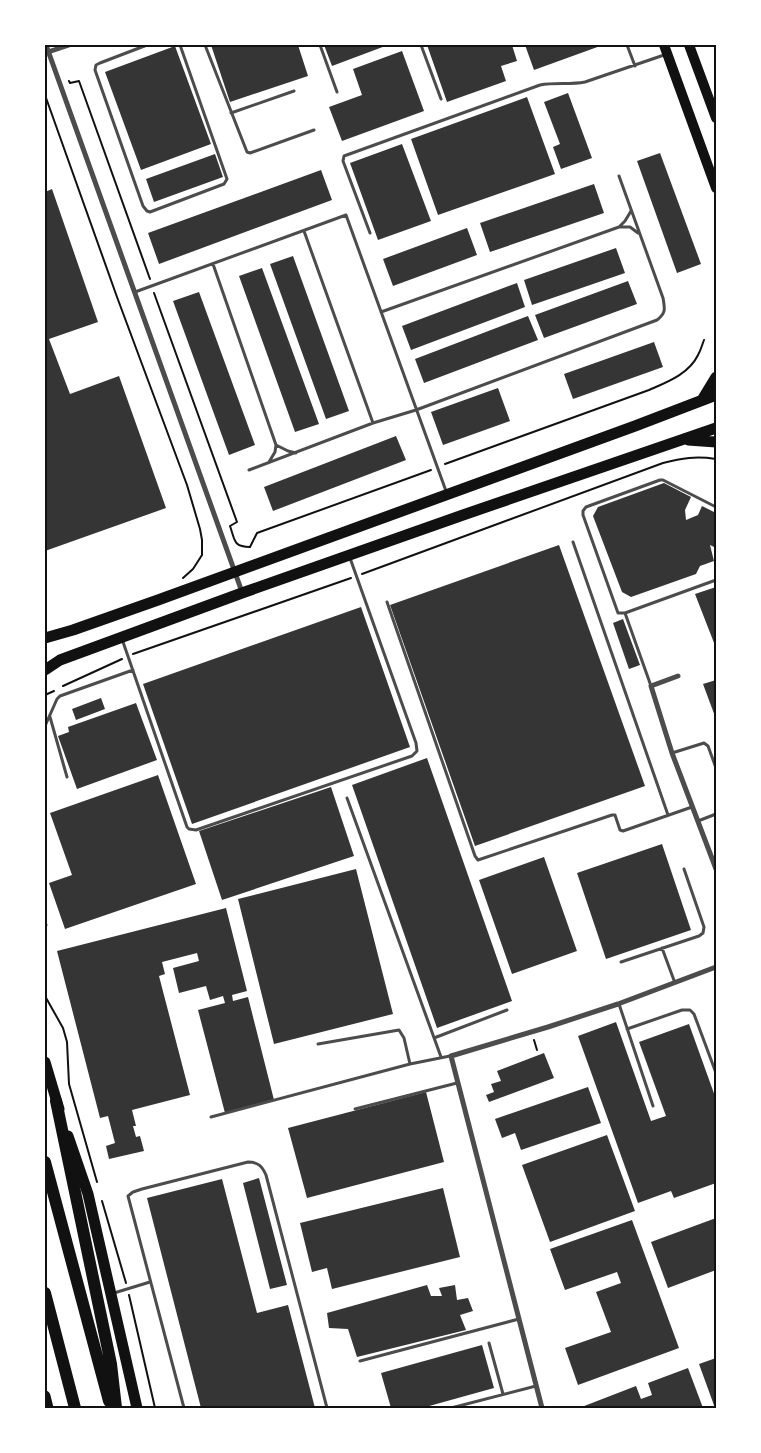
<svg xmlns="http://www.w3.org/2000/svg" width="761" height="1453" font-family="'Source Serif 4',serif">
  <rect width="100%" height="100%" fill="#fff"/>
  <!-- building -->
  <path fill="#353535" d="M211,45H298L308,76L230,102Z
    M324,45H388L332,66Z
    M427,45H512L517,61L501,66L506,81L447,102Z
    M525,45H603L534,70Z
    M175,46L211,144L141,170L105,72Z
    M402,51L424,111L342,141L329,107L362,95L353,69Z
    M568,93L592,158L561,169L553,147L560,144L544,102Z
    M527,97L555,174L438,215L411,139Z
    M402,144L431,221L378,240L350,163Z
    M660,153L701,264L677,273L637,161Z
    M215,154L223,177L154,202L146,179Z
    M321,170L332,200L159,264L148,233Z
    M594,184L604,213L490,252L480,223Z
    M52,189L98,322L49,339L70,394L119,376L166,508L45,551V192Z
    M467,228L477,255L393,286L383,259Z
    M616,248L625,273L532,305L524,280Z
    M293,256L349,411L326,419L270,264Z
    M262,268L319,424L295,432L239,276Z
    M628,281L637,304L544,338L535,315Z
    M517,283L525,307L411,350L402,326Z
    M199,292L255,445L229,455L173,301Z
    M528,316L538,340L424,383L415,359Z
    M654,342L663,367L573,399L564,374Z
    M498,388L510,421L443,445L431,412Z
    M396,436L406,460L273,511L264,487Z
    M664,483L691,497L685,510L686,520L698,515L702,506L716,513V548L710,545L714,561L700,566L696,574L631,597L622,592L593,516L598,507Z
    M559,545L645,786L475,846L390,605Z
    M716,587V648L695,594Z
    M361,607L410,747L192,824L143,684Z
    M623,619L640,665L629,669L613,623Z
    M716,680V719L703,684Z
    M101,698L105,709L76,720L72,709Z
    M136,703L157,760L77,789L58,736L69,732L68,727Z
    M427,758L512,1001L437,1028L352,785Z
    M158,775L196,884L65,929L49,883L72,875L50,813Z
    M331,787L354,856L222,900L199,831Z
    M662,844L691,930L606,959L577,873Z
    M544,857L577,951L512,974L479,880Z
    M356,869L393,1014L274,1044L238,899Z
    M226,908L247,991L232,995L233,1001L248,997L274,1100L225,1113L198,1010L225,1003L223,996L210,1000L206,986L179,993L173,968L199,961L197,953L162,962L165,974L159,976L190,1095L132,1110L136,1126H133L136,1137L140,1136L144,1151L109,1159L106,1146L115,1143L108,1116L100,1118L57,951Z
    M616,1022L651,1121L666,1116L639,1042L689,1024L716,1099V1183L674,1198L671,1191L638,1203L578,1036Z
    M544,1053L554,1078L489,1102L486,1095L494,1092L491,1084L501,1081L497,1071Z
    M588,1087L601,1123L521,1150L515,1133L502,1138L495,1119Z
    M426,1092L444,1162L307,1198L288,1128Z
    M607,1135L635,1211L550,1242L522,1165Z
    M259,1178L287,1285L270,1289L243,1183Z
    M222,1179L257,1313L288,1305L315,1408H201L147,1198Z
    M443,1188L460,1257L332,1289L327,1268L312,1272L300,1223Z
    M716,1218V1270L668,1288L651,1242Z
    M632,1220L679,1348L578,1385L565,1348L611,1332L596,1292L621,1283L617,1272L565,1290L550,1249Z
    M427,1285L431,1296H442L439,1288L455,1285L457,1300L468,1298L473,1311L460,1315L466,1330L357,1357L348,1329L329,1328L327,1313Z
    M482,1345L494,1388L422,1408H391L381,1373Z
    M716,1358V1408H715L699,1364Z
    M688,1368L703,1408H579L636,1386L641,1399L652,1395L648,1383Z"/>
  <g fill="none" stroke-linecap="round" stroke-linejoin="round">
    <!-- path -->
    <path stroke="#111" stroke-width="2" d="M69,81L70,83L79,81L150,279
      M45,84V85
      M45,95L117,297L187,485L200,529L202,540V555L193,569L183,578
      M154,293L237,522L230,526C235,540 233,547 250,547L257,533L431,470
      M445,464L649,390C667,382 689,374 698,355C701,350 702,345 704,340
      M362,574L663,463C682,458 696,456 716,459
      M133,654L351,578
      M63,686L122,659
      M45,695L54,691
      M45,996L63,1028L67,1042L69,1084L97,1182
      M534,1040L537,1050
      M102,1201L126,1283
      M129,1295L155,1408"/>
    <!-- service -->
    <path stroke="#4c4c4c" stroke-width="3" d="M147,45L100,63L96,65L95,70L143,206L147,211L150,212L224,184L227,179L180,45
      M205,45L247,152L250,153L314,130
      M320,45L337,92
      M421,45L441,99
      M627,45L635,66
      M231,113L294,91
      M619,227L625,221L631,211
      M304,231L373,423
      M370,233L343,161L344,156L540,85C555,82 570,85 585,82L667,54
      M213,264L276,445L275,452L269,462
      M135,292L346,215L446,491
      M381,312L619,227H630L638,233
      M276,445L288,451L296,453
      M249,470L373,423L416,410L657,320C666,313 665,309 663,298L619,176
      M716,507L663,480H660L586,507L583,511V515L618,613H625L716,580
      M573,542L668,815
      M387,602L475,856L478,860L612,815H615L620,830L623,831L692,807
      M625,613L651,686
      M122,639L187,827L189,829L196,830L412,756L417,751L416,743L350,558
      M50,717L67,777
      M45,726L57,699L60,696L133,670
      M672,753L704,743L708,746L716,768
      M347,798L441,1057
      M698,821L716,814
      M45,922L46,925
      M662,948L675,983
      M621,962L699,936L703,933L704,927L684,869
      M619,1004L653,1106
      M627,1029L682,1010H690L694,1014L716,1073
      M434,1038L507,1010
      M318,1044L399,1030L404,1038L410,1064
      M355,1109L457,1083
      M211,1117L410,1064L450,1056
      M114,1293L150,1282
      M489,1343L503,1394
      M360,1361L519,1319
      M184,1408L128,1196L133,1192L142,1189L248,1162C258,1162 262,1166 266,1175L327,1408
      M451,1408L536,1386"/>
    <!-- minor -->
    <path stroke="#4c4c4c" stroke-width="5" d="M46,45L242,592
      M45,53L69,45
      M678,676L651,686L672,753L716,869
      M542,1408L451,1056L548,1027L618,1004L716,967"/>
    <!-- secondary -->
    <path stroke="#111" stroke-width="10" d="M664,45L716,188
      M689,45L716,118"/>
    <!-- primary -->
    <path stroke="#111" stroke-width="11" d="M702,400L716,377
      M688,440L716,442
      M45,638L73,630L158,600L635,426L716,395
      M45,670L60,660L242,593L463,515L716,428
      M45,1062L59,1109
      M68,1136L88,1194L137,1408
      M45,1396L48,1408"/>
    <!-- motorway -->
    <path stroke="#111" stroke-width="12" d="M56,1101L111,1364L116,1408
      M45,1162L109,1401
      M45,1293L75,1408"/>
  </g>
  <!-- border -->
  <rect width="761" height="1453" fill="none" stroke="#ffffff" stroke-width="92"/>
  <rect x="46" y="46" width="669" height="1361" fill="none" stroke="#111" stroke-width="2"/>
</svg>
